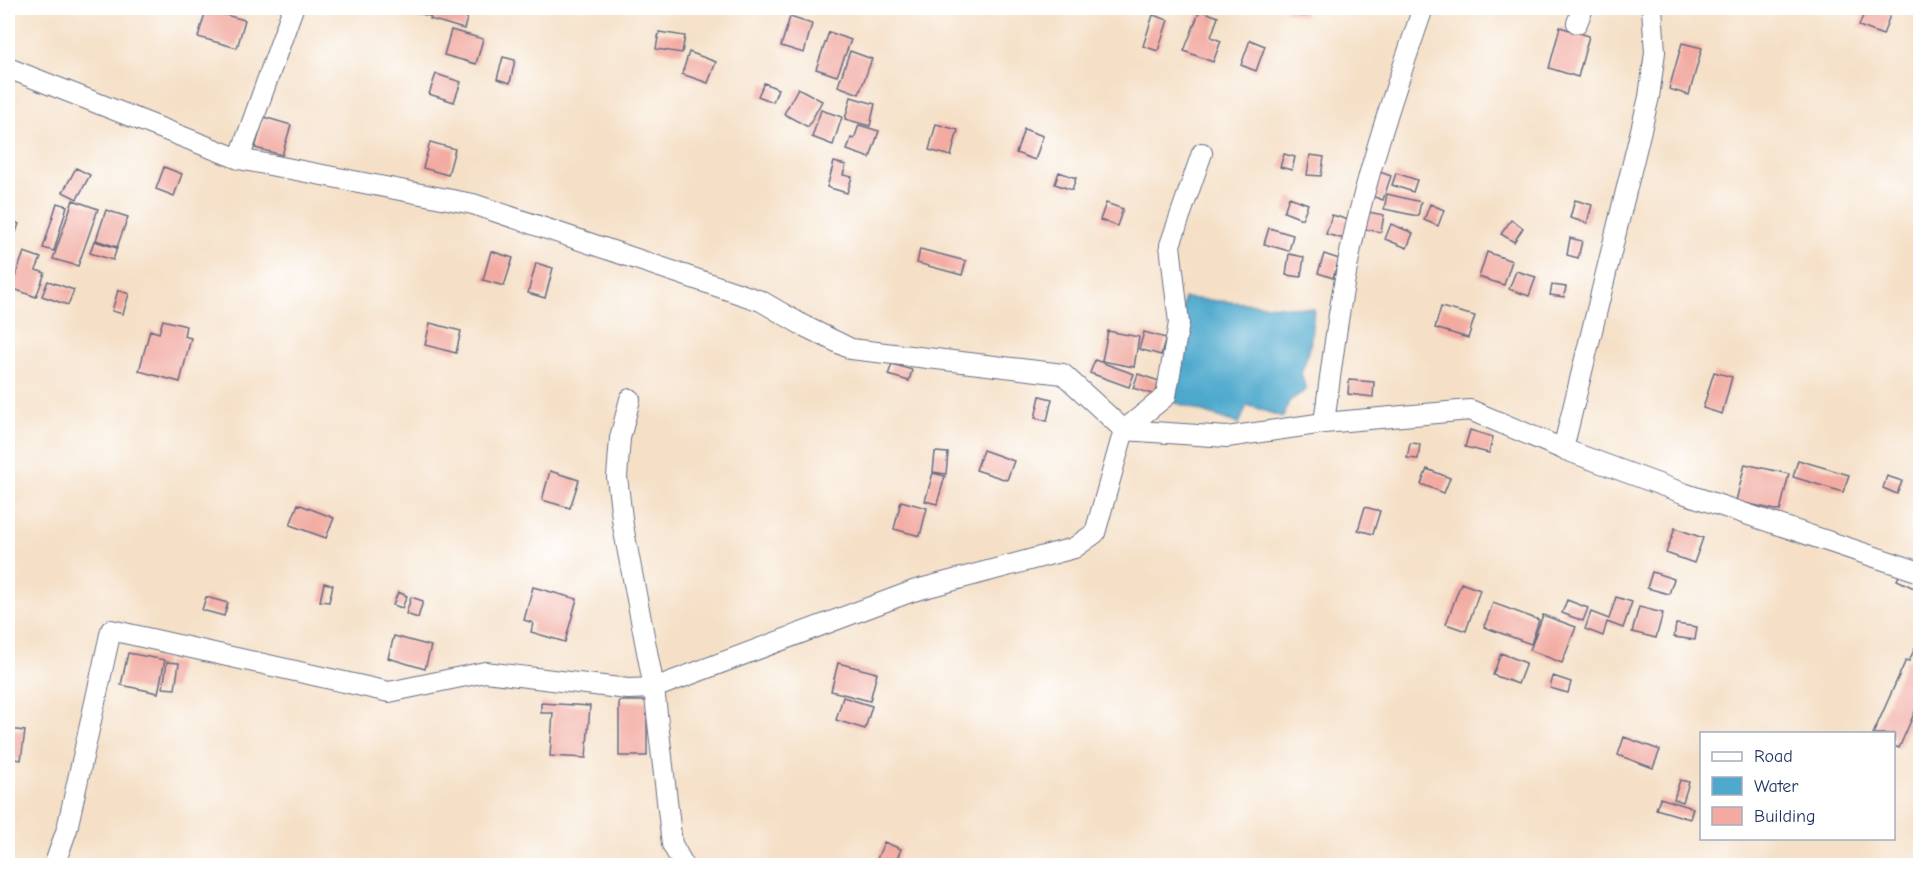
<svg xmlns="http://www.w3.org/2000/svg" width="1928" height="873" font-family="'Comic Neue',sans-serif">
  <rect width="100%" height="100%" fill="#fff"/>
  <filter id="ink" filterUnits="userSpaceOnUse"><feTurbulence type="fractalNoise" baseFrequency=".0167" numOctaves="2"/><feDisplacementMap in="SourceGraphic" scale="12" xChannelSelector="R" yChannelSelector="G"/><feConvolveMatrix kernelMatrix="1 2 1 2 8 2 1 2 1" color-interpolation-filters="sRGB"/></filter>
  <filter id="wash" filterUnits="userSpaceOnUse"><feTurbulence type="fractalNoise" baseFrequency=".008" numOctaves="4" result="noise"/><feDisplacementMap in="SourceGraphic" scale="24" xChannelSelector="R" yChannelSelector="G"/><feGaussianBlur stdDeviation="1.35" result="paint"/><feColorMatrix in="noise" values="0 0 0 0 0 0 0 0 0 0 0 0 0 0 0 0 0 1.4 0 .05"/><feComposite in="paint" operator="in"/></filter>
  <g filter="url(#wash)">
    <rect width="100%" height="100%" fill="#f5e0c7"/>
    <!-- water -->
    <path fill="#4ea9cc" stroke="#346c95" stroke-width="1.5" d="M1184,298L1314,309L1310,346L1301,374L1306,390L1289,401L1283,417L1247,405L1239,424L1174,402Z"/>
    <g id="blocks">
      <!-- building -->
      <path fill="#f2aaa1" d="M409,8H431L429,16L408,10Z
        M433,8H458V9L469,12L464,29L430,19Z
        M1285,8H1307L1304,16L1285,11Z
        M1866,8L1890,15L1883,35L1859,26Z
        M206,10L245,20L237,48L198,37Z
        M1200,10L1218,17L1211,37L1221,41L1213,62L1184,51Z
        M1153,15L1168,20L1158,51L1143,46Z
        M790,17L812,24L804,53L781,46Z
        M1560,27L1589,36L1578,77L1549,68Z
        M451,30L483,39L476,64L444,55Z
        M659,32L685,36L682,53L656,49Z
        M829,32L851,40L837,76L816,69Z
        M1250,40L1265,46L1256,71L1241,65Z
        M1682,43L1702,48L1689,95L1669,89Z
        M850,51L872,59L859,94L838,86Z
        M689,52L716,62L708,83L682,74Z
        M503,57L515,60L510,83L497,79Z
        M436,74L461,82L454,102L429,94Z
        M764,83L778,89L773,102L758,96Z
        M798,88L822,101L808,127L784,114Z
        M851,97L875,104L870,126L845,119Z
        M821,110L842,117L833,145L812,137Z
        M264,117L291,125L282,155L255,148Z
        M936,124L958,130L951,156L929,150Z
        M859,125L879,131L870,158L847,150L851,138L854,139Z
        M1024,129L1043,136L1035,160L1016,153Z
        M430,142L455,149L448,175L423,168Z
        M1284,154L1295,157L1292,170L1280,167Z
        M1310,155L1324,157L1321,176L1307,175Z
        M834,162L846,165L843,175L852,177L847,193L827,187Z
        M164,167L182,174L174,196L156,189Z
        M76,168L90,175L77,199L63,192Z
        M1377,171L1391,176L1383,200L1369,195Z
        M1059,172L1076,178L1072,190L1055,184Z
        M1396,173L1417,180L1413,192L1392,185Z
        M1387,194L1421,202L1418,216L1384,209Z
        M1289,197L1308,204L1302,219L1284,212Z
        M73,200L98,209L78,266L53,259Z
        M1575,200L1592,205L1587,223L1570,218Z
        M57,203L67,206L54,251L43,248Z
        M1106,203L1123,209L1117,226L1100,220Z
        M1430,204L1444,210L1438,226L1424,220Z
        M1353,209L1384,215L1381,232L1351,227L1348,240L1326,234L1332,215L1352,221Z
        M106,210L128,217L117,247L96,240Z
        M8,219L19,224L10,247L13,248L8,263Z
        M1511,220L1523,228L1514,242L1501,234Z
        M1391,224L1413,233L1407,248L1385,239Z
        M1269,228L1293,235L1289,251L1264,244Z
        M1570,238L1582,241L1578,258L1567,255Z
        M94,241L117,248L113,260L90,253Z
        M920,249L966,261L962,275L917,263Z
        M491,251L513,258L504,286L483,280Z
        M24,252L41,258L36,270L45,273L36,297L11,288Z
        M1487,252L1512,261L1504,285L1479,277Z
        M1289,254L1304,257L1301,277L1286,275Z
        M1324,254L1339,259L1333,278L1318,273Z
        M536,263L553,268L545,298L528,293Z
        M1516,271L1536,277L1529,296L1509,289Z
        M48,281L74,290L68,305L42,296Z
        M1552,285L1566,287L1564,297L1550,295Z
        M118,290L129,294L123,314L112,311Z
        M1441,307L1475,316L1468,338L1435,328Z
        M163,320L186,326L184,336L191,338L180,382L139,371L150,330L159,333Z
        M430,323L461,331L456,353L425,345Z
        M1108,331L1139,337L1134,367L1102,361Z
        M1144,332L1166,338L1161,355L1139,349Z
        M1095,360L1134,374L1129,387L1090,373Z
        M892,364L912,370L909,381L888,375Z
        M1714,372L1732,377L1722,414L1703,408Z
        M1138,374L1162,382L1158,396L1133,388Z
        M1349,380L1374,382L1373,397L1348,394Z
        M1040,396L1052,399L1047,421L1035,418Z
        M1470,430L1493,437L1489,453L1465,447Z
        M1410,443L1420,444L1418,459L1407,458Z
        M983,450L1014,461L1007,480L976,470Z
        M935,452L948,453L946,474L933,472Z
        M1798,460L1849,475L1843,492L1793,477Z
        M1745,464L1789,474L1780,511L1736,501Z
        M1427,469L1450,478L1444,493L1421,484Z
        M550,471L579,480L570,508L542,500Z
        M933,473L945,476L937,504L925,501Z
        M1887,476L1902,481L1897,494L1883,488Z
        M901,501L927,508L920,536L894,529Z
        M298,504L334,518L326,538L290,525Z
        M1365,507L1380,511L1373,534L1358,530Z
        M1675,528L1703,538L1694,563L1666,553Z
        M1904,566L1920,574V591L1897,580Z
        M1652,572L1674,579L1669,594L1647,588Z
        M324,583L333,585L329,602L320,601Z
        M1461,583L1480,590L1466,631L1446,624Z
        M533,587L577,599L565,642L531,632L533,623L524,620Z
        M398,592L407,596L402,608L393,605Z
        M206,597L228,603L224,616L202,610Z
        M411,597L423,601L418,618L406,614Z
        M1616,597L1632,602L1623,628L1607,622L1603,636L1585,629L1591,612L1609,619Z
        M1567,600L1588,608L1583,621L1562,613Z
        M1493,603L1539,620L1531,644L1484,627Z
        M1639,607L1663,613L1656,638L1632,632Z
        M1543,615L1576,627L1562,663L1530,650Z
        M1676,624L1697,627L1695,640L1674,637Z
        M394,636L431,646L425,669L388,658Z
        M1920,637V700L1899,748L1894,746V734H1873L1906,660L1909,661Z
        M128,653L165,660L158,693L121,685Z
        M1501,653L1526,663L1518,684L1493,675Z
        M167,662L179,663L175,689L163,688Z
        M838,663L877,673L870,701L831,691Z
        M1553,676L1571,682L1568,693L1550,688Z
        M843,697L872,706L865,729L836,720Z
        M619,701H647V756H619Z
        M541,703L590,706L586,758L550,756L553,713H541Z
        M8,729L25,731L21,760L8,758Z
        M1624,737L1660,750L1653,768L1618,755Z
        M1680,780L1689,782L1683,802L1674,799Z
        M1660,798L1693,808L1690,819L1656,809Z
        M884,842L901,849L894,866L877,859Z"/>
    </g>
  </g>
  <g filter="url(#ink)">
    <use href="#blocks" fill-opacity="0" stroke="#676d83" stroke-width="1.5"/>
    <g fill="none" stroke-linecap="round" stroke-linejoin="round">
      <defs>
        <path id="minor" d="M1577,23L1583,8
          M8,68L239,159L473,204L761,301L804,326L851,349L1063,374L1124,430L1227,437L1324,423L1470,410L1563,449L1683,493L1920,572
          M239,159L293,8
          M630,399L620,438L617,477L623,526L654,688L672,844L684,866
          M1324,423C1333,355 1341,288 1357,221C1375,148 1399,78 1423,8
          M1563,449L1649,97L1655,52L1652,8
          M54,866L67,829L111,630L389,692L485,672L628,689L654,688L913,591L1074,548L1095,533L1124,430L1166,396L1179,323L1170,245L1202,153"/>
      </defs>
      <!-- minor casing -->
      <use href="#minor" stroke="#676d83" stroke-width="22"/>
      <!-- minor -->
      <use href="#minor" stroke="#fff" stroke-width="20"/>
    </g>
  </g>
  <!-- margin -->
  <rect width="1928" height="873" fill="none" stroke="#fff" stroke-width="30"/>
  <!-- legend -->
  <rect x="1700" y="732" width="195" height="108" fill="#ffffff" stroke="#a4acbf" stroke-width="1.5"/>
  <rect x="1712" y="752" width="30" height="9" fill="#ffffff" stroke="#a4acbf" stroke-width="1.5"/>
  <text x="1754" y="762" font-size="18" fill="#1b2f5e">Road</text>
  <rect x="1712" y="777" width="30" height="18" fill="#4ea9cc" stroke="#a4acbf" stroke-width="1.5"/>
  <text x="1754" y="792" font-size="18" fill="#1b2f5e">Water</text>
  <rect x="1712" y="807" width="30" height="18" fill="#f2aaa1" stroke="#a4acbf" stroke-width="1.5"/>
  <text x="1754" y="822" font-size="18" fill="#1b2f5e">Building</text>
</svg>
